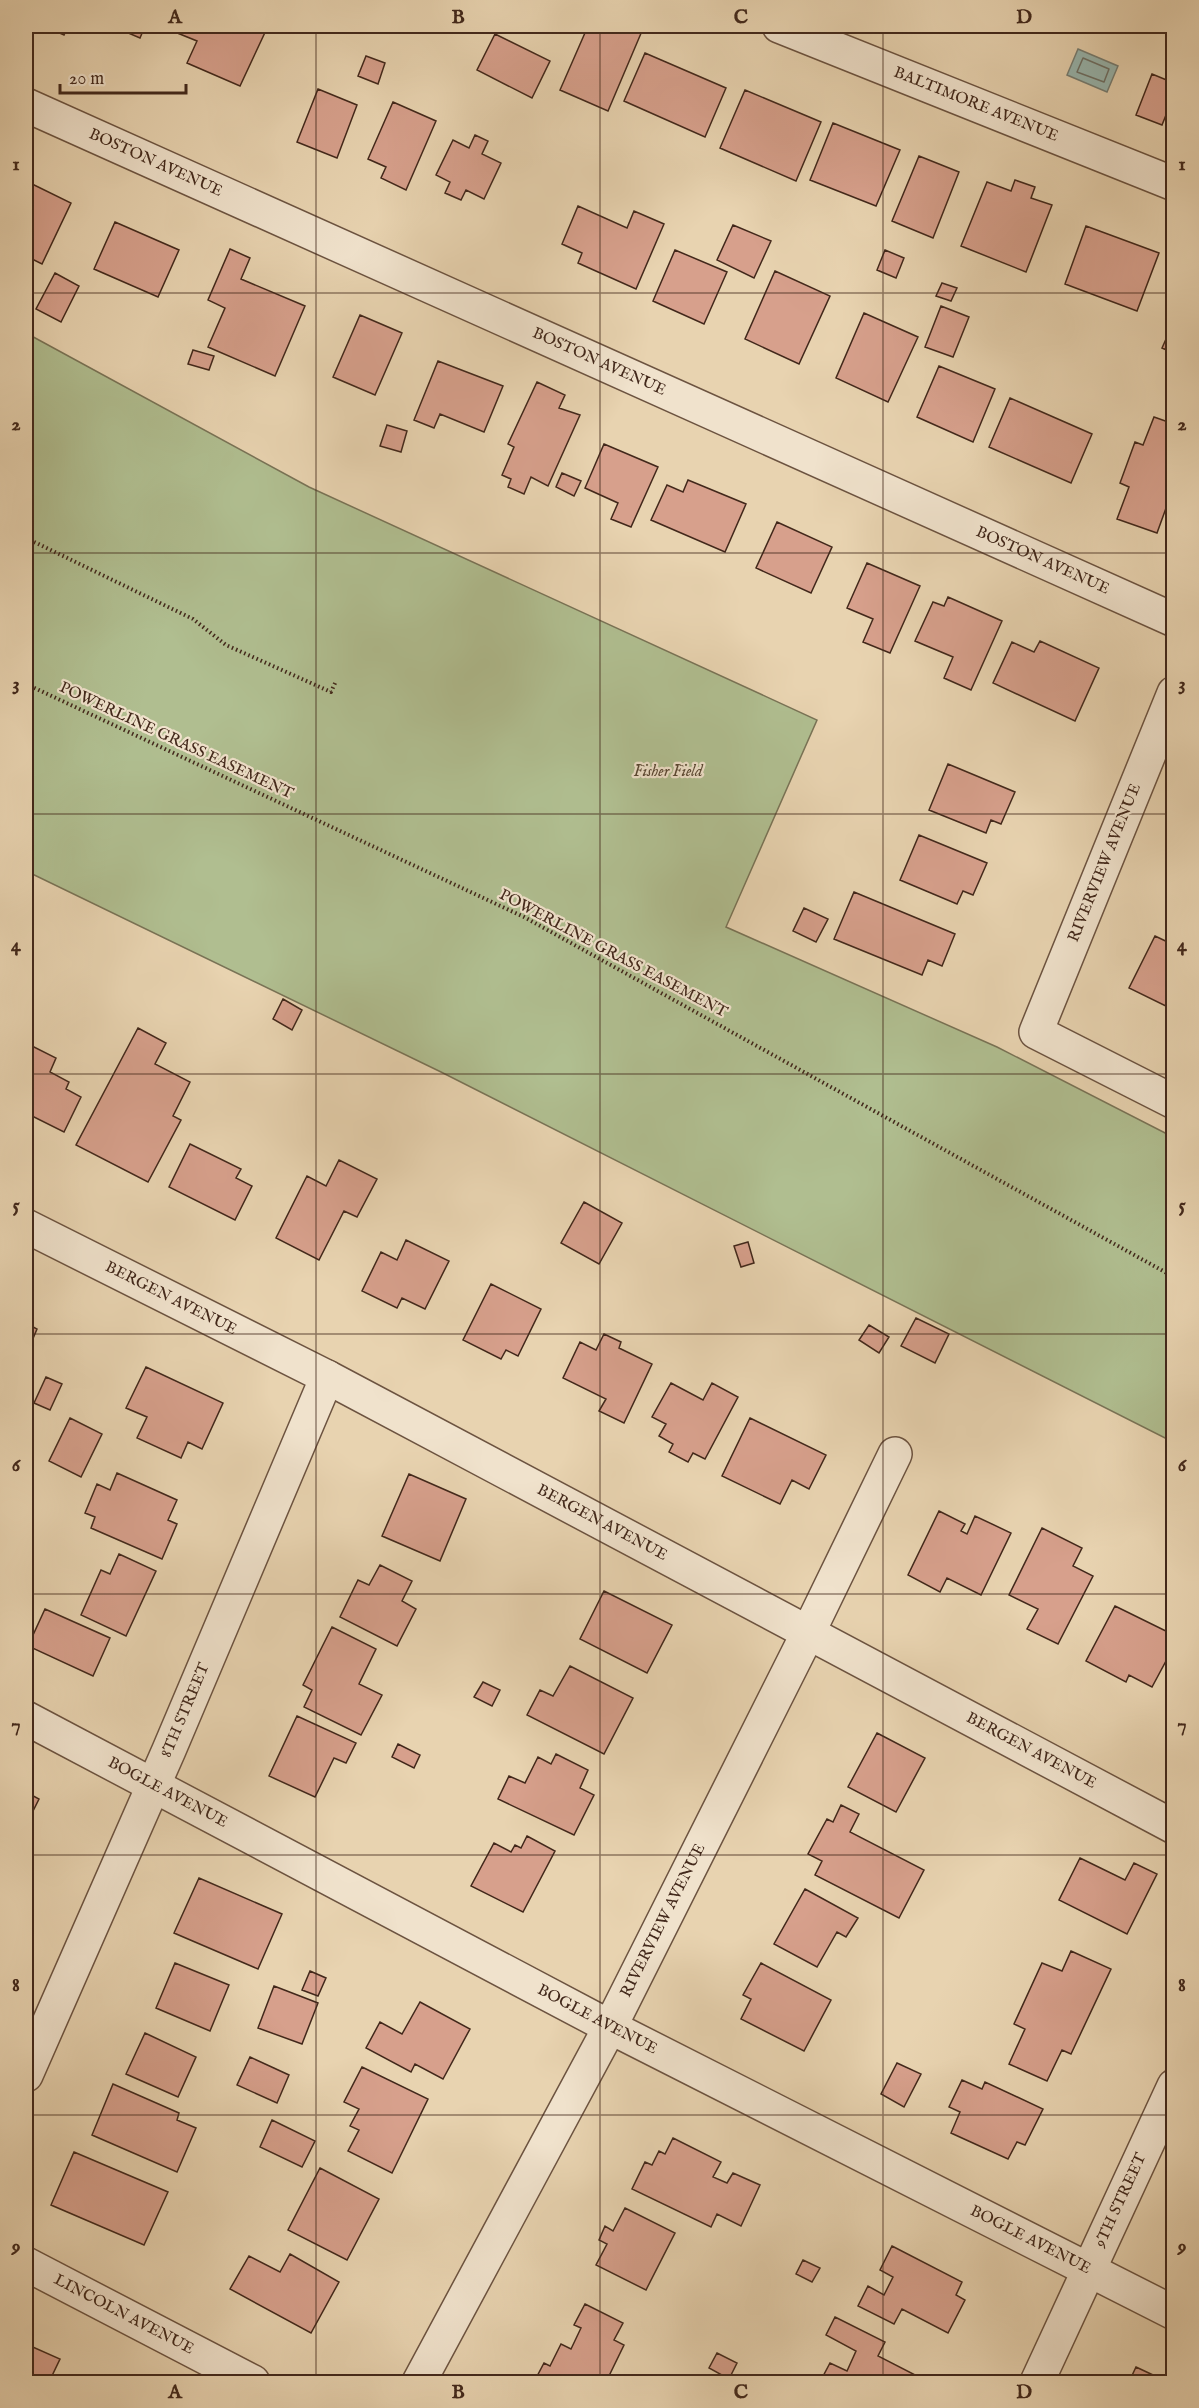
<svg xmlns="http://www.w3.org/2000/svg" width="1199" height="2408" font-family="'IM FELL English',serif">
  <rect width="100%" height="100%" fill="#e8d3b0"/>
  <filter id="stains"><feTurbulence type="fractalNoise" baseFrequency=".00333" numOctaves="4"/><feColorMatrix values="0 0 0 0 .2 0 0 0 0 .09 0 0 0 0 .02 0 0 0 .5 -.17"/></filter>
  <radialGradient id="worn" r=".72"><stop offset=".6" stop-color="#630" stop-opacity="0"/><stop offset="1" stop-color="#630" stop-opacity=".3"/></radialGradient>
  <!-- green -->
  <path fill="#b0be90" stroke="#797356" stroke-width="1.5" d="M26,333L309,487L817,720L726,927L997,1047L1173,1137V1442L441,1072L26,871Z"/>
  <!-- water -->
  <path fill="#98b7b0" stroke="#767e74" stroke-width="1.5" d="M1078,49L1118,66L1107,92L1067,75Z"/>
  <g fill="none" stroke-linecap="round" stroke-linejoin="round">
    <!-- shore -->
    <path stroke="#6d7066" stroke-width="1.5" d="M1083,58L1109,69L1104,82L1077,72Z"/>
  </g>
  <!-- building -->
  <path fill="#d7a08c" stroke="#42281b" stroke-width="1.5" d="M44,26H68L64,35Z
    M112,26H145L140,38Z
    M160,26H268L240,86L187,63L197,41Z
    M588,26H629L642,31L608,111L560,90Z
    M495,34L550,61L532,98L477,70Z
    M645,53L726,88L705,137L624,101Z
    M366,56L385,63L378,84L358,76Z
    M1152,74L1174,83V95L1162,125L1136,115Z
    M318,89L357,105L337,158L297,142Z
    M745,90L821,122L796,181L720,148Z
    M393,102L436,121L406,190L381,178L386,167L368,159Z
    M833,123L900,150L876,206L810,180Z
    M475,135L488,141L482,154L501,163L484,199L466,190L461,200L445,193L450,182L436,175L453,140L469,148Z
    M919,156L959,172L933,238L892,221Z
    M1015,180L1035,187L1031,198L1052,205L1026,272L961,246L987,182L1011,191Z
    M26,181L71,203L42,264L26,256Z
    M578,206L627,228L634,211L664,224L636,289L578,263L582,253L562,244Z
    M115,222L179,250L158,297L94,269Z
    M733,225L771,241L754,278L717,260Z
    M1086,226L1159,253L1137,311L1065,284Z
    M230,249L250,258L241,279L305,306L275,376L208,347L225,308L208,300Z
    M675,250L727,272L704,324L653,301Z
    M885,250L904,258L896,278L877,270Z
    M775,271L830,296L799,364L745,339Z
    M55,273L79,286L61,322L36,309Z
    M942,283L957,288L951,301L936,296Z
    M941,306L969,317L953,357L925,347Z
    M864,313L918,337L888,402L836,378Z
    M360,315L402,333L375,395L333,377Z
    M1174,321V353L1162,348Z
    M193,350L214,356L209,370L188,364Z
    M438,361L503,386L484,432L440,414L434,428L414,420Z
    M939,366L995,389L973,442L917,417Z
    M537,382L565,395L559,408L580,415L548,486L531,477L524,494L508,487L511,479L502,475L514,447L508,444Z
    M1010,398L1092,434L1071,483L989,447Z
    M1154,417L1174,424V486L1157,533L1117,519L1129,487L1120,483L1135,442L1143,445Z
    M387,425L407,431L401,452L380,446Z
    M604,444L658,467L631,527L611,519L618,503L585,488Z
    M562,473L581,481L574,496L556,487Z
    M688,480L746,504L725,552L651,520L667,485L683,492Z
    M777,522L832,547L811,593L756,568Z
    M867,563L920,586L890,653L863,642L873,619L847,608Z
    M948,597L1002,621L971,690L944,678L953,657L915,641L933,602L944,606Z
    M1040,641L1099,668L1075,721L993,683L1012,642L1034,652Z
    M948,764L1015,792L1001,824L991,820L986,833L929,810Z
    M919,835L987,863L973,895L963,891L957,904L900,880Z
    M854,892L955,934L942,966L928,960L922,975L834,939Z
    M804,908L828,919L816,942L793,931Z
    M1155,936L1174,945V1010L1129,988Z
    M283,999L302,1010L292,1030L273,1019Z
    M138,1028L166,1043L155,1064L190,1082L173,1116L181,1120L148,1182L76,1145Z
    M28,1044L56,1058L50,1072L69,1082L66,1089L81,1097L64,1132L26,1113V1049Z
    M190,1144L241,1169L236,1178L252,1186L235,1220L169,1187Z
    M339,1160L377,1179L357,1217L344,1211L319,1260L276,1238L307,1176L326,1186Z
    M584,1202L622,1223L599,1264L561,1243Z
    M406,1240L449,1261L425,1309L402,1298L397,1308L362,1291L381,1252L397,1260Z
    M748,1242L754,1263L741,1267L734,1246Z
    M491,1284L541,1309L518,1356L506,1350L501,1359L463,1340Z
    M916,1318L949,1334L935,1363L901,1346Z
    M26,1323L37,1329L26,1355Z
    M869,1325L889,1337L879,1353L859,1340Z
    M604,1334L621,1342L619,1348L652,1364L624,1423L599,1411L606,1399L563,1378L580,1342L596,1350Z
    M146,1367L223,1403L202,1449L188,1442L181,1458L137,1438L147,1417L126,1408Z
    M46,1377L62,1384L50,1410L34,1403Z
    M671,1383L703,1400L712,1383L738,1397L705,1459L693,1453L688,1462L669,1452L673,1444L659,1436L666,1424L652,1417Z
    M70,1418L102,1434L81,1477L49,1461Z
    M750,1418L826,1455L809,1489L792,1480L780,1504L722,1476Z
    M117,1473L177,1500L168,1520L177,1524L162,1559L91,1528L95,1517L85,1513L97,1484L110,1490Z
    M409,1474L466,1499L440,1561L382,1536Z
    M939,1511L965,1524L961,1531L967,1534L975,1516L1011,1533L981,1595L947,1578L940,1592L908,1575Z
    M1042,1528L1082,1548L1073,1566L1093,1576L1058,1644L1027,1629L1038,1609L1009,1595Z
    M119,1554L156,1571L126,1636L81,1615L101,1570L110,1574Z
    M380,1565L412,1581L402,1601L416,1609L397,1646L340,1617L358,1580L369,1585Z
    M604,1591L672,1625L647,1673L580,1639Z
    M1115,1606L1174,1635V1646L1152,1687L1129,1675L1126,1682L1086,1661Z
    M45,1609L110,1638L93,1676L28,1646Z
    M332,1627L376,1649L359,1684L382,1695L361,1735L304,1707L312,1690L303,1685Z
    M570,1666L633,1698L604,1754L527,1715L540,1690L553,1696Z
    M483,1682L500,1690L492,1706L474,1697Z
    M297,1716L356,1743L346,1763L334,1758L315,1797L269,1776Z
    M877,1733L925,1758L896,1812L848,1787Z
    M398,1744L420,1755L414,1768L392,1757Z
    M556,1754L588,1770L580,1788L594,1795L574,1835L498,1799L509,1776L525,1783L538,1757L551,1764Z
    M26,1792L39,1799L26,1825Z
    M841,1805L859,1814L850,1832L924,1870L899,1918L815,1875L822,1861L808,1854L827,1819L833,1822Z
    M527,1836L555,1851L523,1912L471,1886L494,1843L511,1852L515,1845L521,1848Z
    M1080,1858L1125,1880L1134,1863L1157,1874L1127,1934L1059,1900Z
    M199,1878L282,1914L258,1969L174,1933Z
    M805,1889L858,1918L846,1937L837,1932L817,1967L774,1944Z
    M1071,1951L1111,1969L1071,2054L1062,2050L1047,2081L1009,2064L1025,2029L1014,2024L1042,1963L1062,1971Z
    M175,1963L229,1985L210,2031L156,2008Z
    M761,1963L831,2000L804,2051L741,2019L751,1999L743,1995Z
    M310,1971L326,1978L318,1996L302,1990Z
    M274,1986L318,2003L302,2044L258,2028Z
    M420,2002L470,2029L443,2079L415,2064L411,2072L366,2048L380,2022L402,2034Z
    M145,2033L196,2057L178,2097L126,2074Z
    M250,2057L289,2075L277,2103L237,2085Z
    M897,2063L921,2074L904,2107L881,2094Z
    M362,2067L428,2099L392,2173L348,2151L359,2130L350,2126L359,2109L344,2102Z
    M962,2080L982,2089L985,2082L1043,2109L1025,2145L1017,2142L1008,2159L951,2133L960,2112L949,2107Z
    M113,2084L179,2113L177,2120L196,2128L177,2172L92,2135Z
    M272,2120L315,2141L302,2167L260,2147Z
    M673,2138L721,2162L713,2177L727,2183L733,2173L760,2185L741,2226L717,2214L711,2227L632,2189L645,2162L652,2165L659,2151L665,2154Z
    M74,2152L168,2192L144,2245L51,2205Z
    M320,2168L379,2199L347,2260L288,2230Z
    M625,2208L675,2233L646,2290L596,2265L607,2244L599,2240L605,2226L613,2231Z
    M892,2246L962,2282L956,2295L965,2300L948,2333L902,2309L894,2324L858,2306L868,2286L884,2295L893,2277L880,2270Z
    M290,2254L339,2282L311,2333L230,2289L249,2256L280,2272Z
    M803,2260L820,2268L812,2282L796,2274Z
    M585,2304L623,2323L614,2340L624,2345L606,2382H534L544,2363L550,2366L561,2344L571,2349L581,2328L574,2325Z
    M835,2317L885,2342L878,2356L923,2379L921,2382H820L830,2363L847,2371L856,2351L826,2335Z
    M26,2344L60,2359L49,2382H26Z
    M717,2353L737,2363L729,2379L709,2368Z
    M1136,2367L1168,2382H1129Z"/>
  <g fill="none" stroke-linecap="round" stroke-linejoin="round">
    <defs>
      <g id="minor">
        <path id="s1" d="M779,26L1174,184"/>
        <path id="s2" d="M26,105L1174,620"/>
        <path d="M1174,693L1036,1032L1174,1102"/>
        <path id="s3" d="M26,1226L327,1377L1174,1827"/>
        <path id="s4" d="M26,1718L610,2027L1174,2313"/>
        <path id="s5" d="M26,2075L169,1750L327,1377"/>
        <path id="s6" d="M26,2264L253,2382"/>
        <path id="s7" d="M419,2382L610,2027L809,1631L895,1454"/>
        <path id="s8" d="M1037,2382L1174,2086"/>
      </g>
    </defs>
    <!-- minor casing -->
    <use href="#minor" stroke="#6c5340" stroke-width="36"/>
    <!-- path -->
    <path stroke="#42281b" stroke-width="4" stroke-dasharray="1.5 3" stroke-linecap="butt" d="M26,538L193,619L226,645L331,692L336,681
      M26,684L524,917L1174,1277"/>
    <!-- minor -->
    <use href="#minor" stroke="#f0e2cc" stroke-width="33"/>
  </g>
  <!-- grid -->
  <path fill="none" stroke="#42281b" stroke-width="1.5" stroke-opacity="0.55" d="M316,26V2382M600,26V2382M883,26V2382M26,293H1174M26,553H1174M26,814H1174M26,1074H1174M26,1334H1174M26,1594H1174M26,1855H1174M26,2115H1174"/>
  <g text-anchor="middle" dominant-baseline="central" stroke-width="4.5" stroke-linejoin="round" paint-order="stroke">
    <!-- street labels -->
    <g font-size="16" fill="#42281b" stroke="#f0e2cc">
      <text stroke="none"><textPath href="#s1" startOffset="212">BALTIMORE AVENUE</textPath></text>
      <text stroke="none"><textPath href="#s2" startOffset="142">BOSTON AVENUE</textPath></text>
      <text stroke="none"><textPath href="#s2" startOffset="628">BOSTON AVENUE</textPath></text>
      <text stroke="none"><textPath href="#s2" startOffset="1114">BOSTON AVENUE</textPath></text>
      <text transform="translate(176 741) rotate(25)">POWERLINE GRASS EASEMENT</text>
      <text transform="translate(1105 863) rotate(-68)">RIVERVIEW AVENUE</text>
      <text transform="translate(613 954) rotate(28)">POWERLINE GRASS EASEMENT</text>
      <text stroke="none"><textPath href="#s3" startOffset="162">BERGEN AVENUE</textPath></text>
      <text stroke="none"><textPath href="#s3" startOffset="648">BERGEN AVENUE</textPath></text>
      <text stroke="none"><textPath href="#s5" startOffset="398">8TH STREET</textPath></text>
      <text stroke="none"><textPath href="#s3" startOffset="1134">BERGEN AVENUE</textPath></text>
      <text stroke="none"><textPath href="#s4" startOffset="160">BOGLE AVENUE</textPath></text>
      <text stroke="none"><textPath href="#s7" startOffset="522">RIVERVIEW AVENUE</textPath></text>
      <text stroke="none"><textPath href="#s4" startOffset="646">BOGLE AVENUE</textPath></text>
      <text stroke="none"><textPath href="#s8" startOffset="200">9TH STREET</textPath></text>
      <text stroke="none"><textPath href="#s4" startOffset="1132">BOGLE AVENUE</textPath></text>
      <text stroke="none"><textPath href="#s6" startOffset="110">LINCOLN AVENUE</textPath></text>
    </g>
    <!-- park labels -->
    <g font-size="16" font-style="italic" fill="#584632" stroke="#f0e2cc">
      <text x="668" y="772">Fisher Field</text>
    </g>
  </g>
  <!-- margin -->
  <rect width="1199" height="2408" fill="none" stroke="#e8d3b0" stroke-width="66"/>
  <!-- scale -->
  <path d="M60 84v9h126v-9" fill="none" stroke="#42281b" stroke-width="3"/>
  <text x="69" y="84" font-size="18" fill="#42281b" stroke="#f0e2cc" stroke-width="4.5" paint-order="stroke">20 m</text>
  <rect x="33" y="33" width="1133" height="2342" fill="none" stroke="#42281b" stroke-width="2"/>
  <g font-size="20" text-anchor="middle" font-weight="bold" fill="#42281b">
    <text x="175" y="23">A</text>
    <text x="458" y="23">B</text>
    <text x="741" y="23">C</text>
    <text x="1024" y="23">D</text>
    <text x="16" y="170">1</text>
    <text x="1182" y="170">1</text>
    <text x="16" y="430">2</text>
    <text x="1182" y="430">2</text>
    <text x="16" y="690">3</text>
    <text x="1182" y="690">3</text>
    <text x="16" y="951">4</text>
    <text x="1182" y="951">4</text>
    <text x="16" y="1211">5</text>
    <text x="1182" y="1211">5</text>
    <text x="16" y="1471">6</text>
    <text x="1182" y="1471">6</text>
    <text x="16" y="1731">7</text>
    <text x="1182" y="1731">7</text>
    <text x="16" y="1991">8</text>
    <text x="1182" y="1991">8</text>
    <text x="16" y="2252">9</text>
    <text x="1182" y="2252">9</text>
    <text x="175" y="2398">A</text>
    <text x="458" y="2398">B</text>
    <text x="741" y="2398">C</text>
    <text x="1024" y="2398">D</text>
  </g>
  <rect width="100%" height="100%" filter="url(#stains)"/>
  <rect width="100%" height="100%" fill="url(#worn)"/>
</svg>
